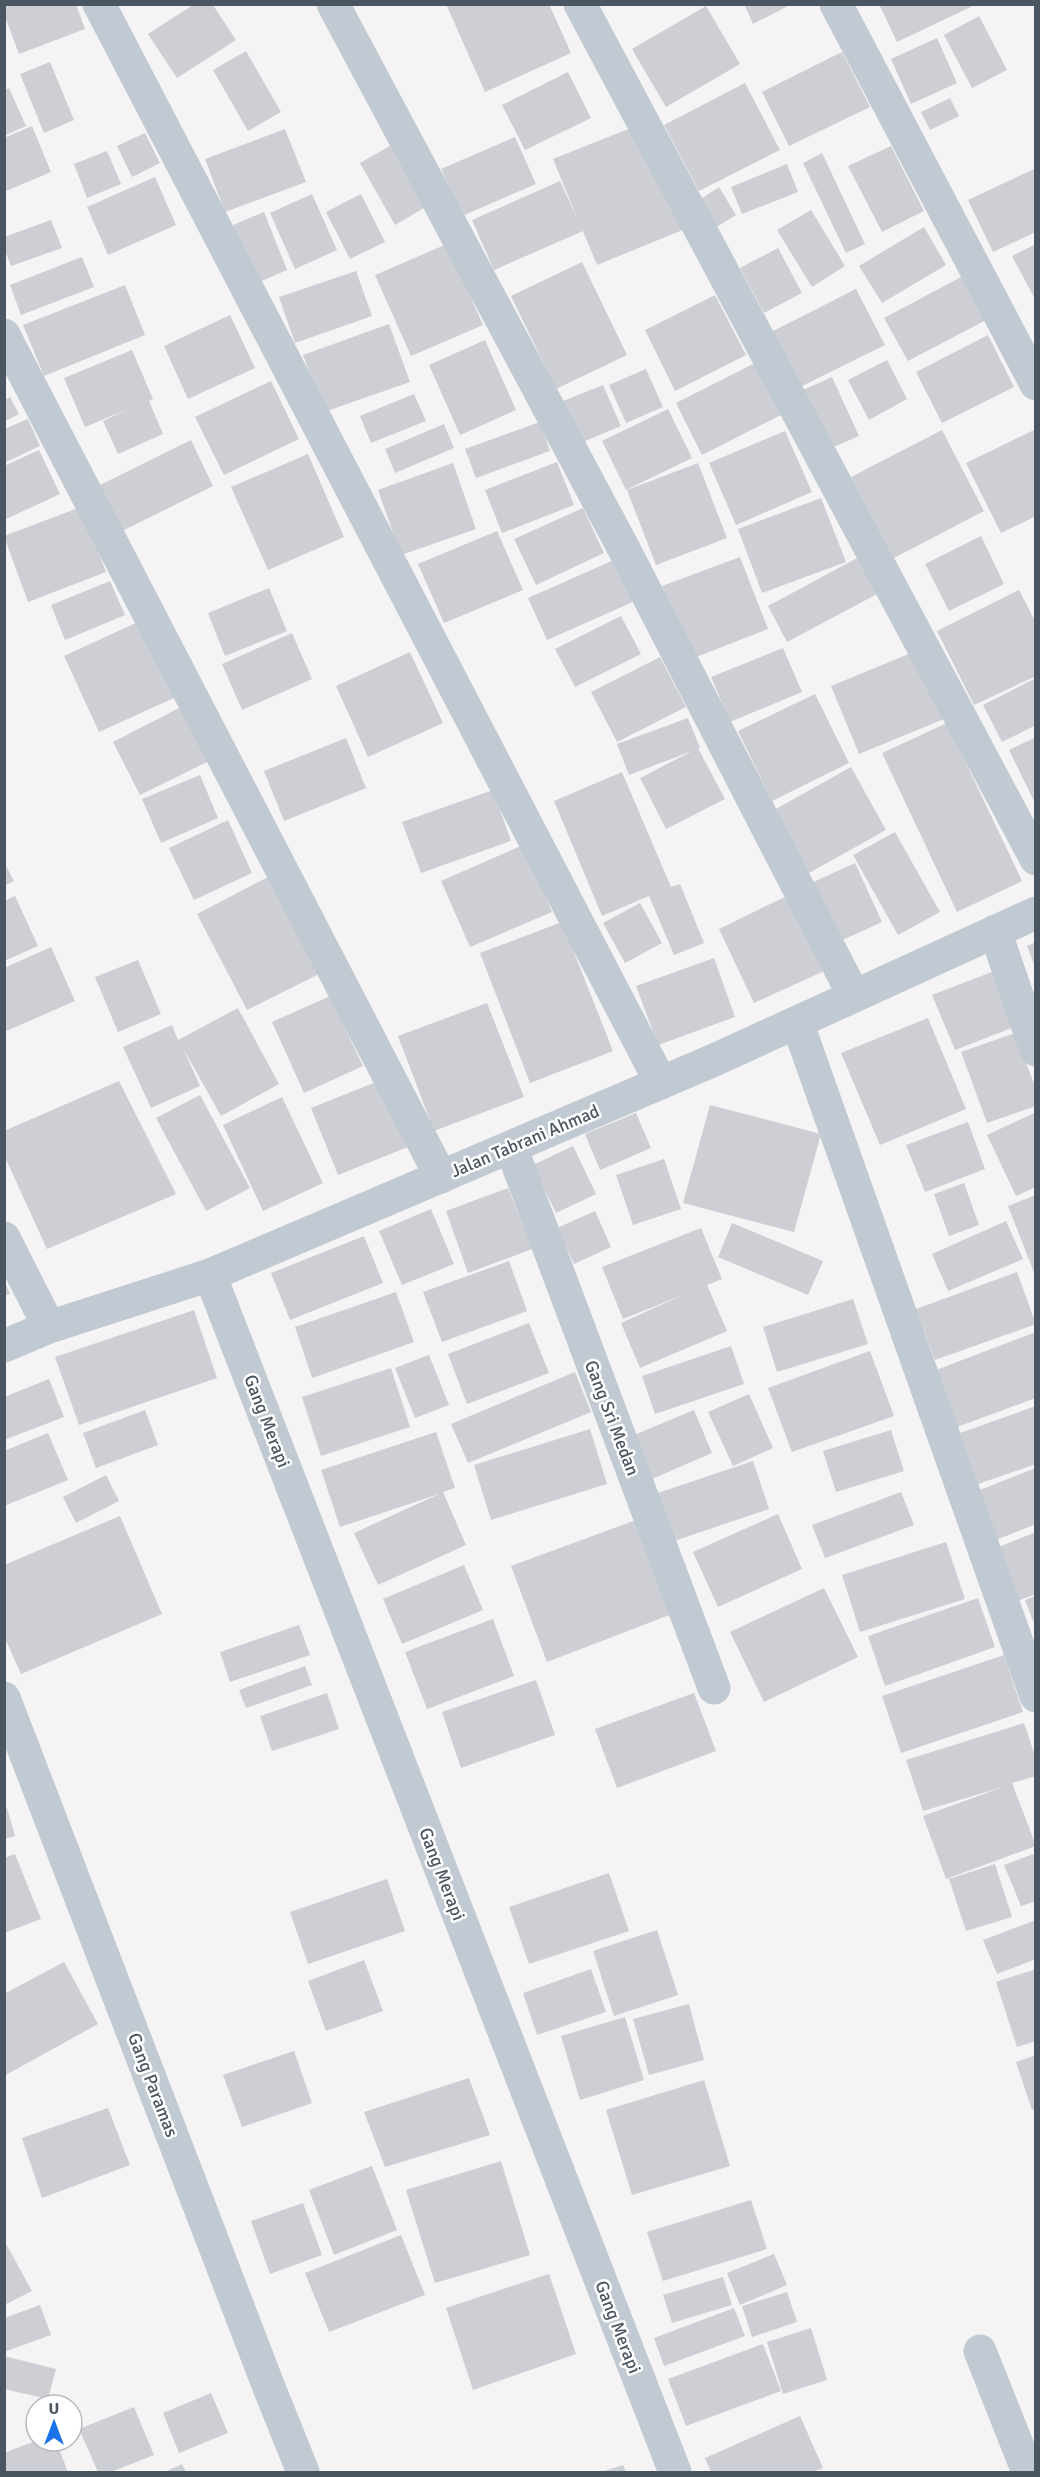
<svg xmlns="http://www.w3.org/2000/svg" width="1040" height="2477" font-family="Signika,sans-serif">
  <rect width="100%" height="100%" fill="#f5f3f3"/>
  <!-- building -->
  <path fill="#cdcfd5" d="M4,4H76L85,29L19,54L4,14Z
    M446,4H549L571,53L485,92Z
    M744,4H792L753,24Z
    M879,4H977L897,42Z
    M193,5H213L236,40L177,78L148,34Z
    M706,6L740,64L666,107L632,49Z
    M979,16L1007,70L972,88L944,35Z
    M937,38L957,83L911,104L891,59Z
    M246,51L281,112L248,131L213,70Z
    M842,52L870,107L789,146L762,92Z
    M50,62L74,120L44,133L20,74Z
    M568,72L591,118L525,150L502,105Z
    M745,83L780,150L699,191L664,125Z
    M9,88L26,126L4,136V90Z
    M950,98L959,116L930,130L921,112Z
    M641,124L685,229L597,265L583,231L494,270L472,220L560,181L578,220L553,159Z
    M32,126L51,172L4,192V138Z
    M285,129L306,182L225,212L205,159Z
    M145,133L160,163L132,177L117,146Z
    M515,137L536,184L462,216L441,169Z
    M390,146L424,208L395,225L360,163Z
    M891,146L924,211L882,232L848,166Z
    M107,151L121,184L87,198L74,164Z
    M822,153L865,244L846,253L803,163Z
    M787,164L798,192L742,214L731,187Z
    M1036,168V232L993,252L968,200Z
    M155,177L176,225L108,255L87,207Z
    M719,187L736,215L710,231L693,204Z
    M312,194L337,250L295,269L270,213Z
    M361,194L385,242L350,259L326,212Z
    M811,210L845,266L812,287L777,230Z
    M264,212L287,270L257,283L233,225Z
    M51,220L62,248L11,266L4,248V237Z
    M924,227L946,265L882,303L859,266Z
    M447,244L483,325L411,356L375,275Z
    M1036,244V301L1012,256Z
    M778,248L802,293L764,313L740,268Z
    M82,257L94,287L21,315L10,285Z
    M582,262L627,355L556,389L511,296Z
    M356,271L372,316L295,343L279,297Z
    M963,276L986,320L908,361L884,318Z
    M125,285L145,335L44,376L23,325Z
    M856,289L885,345L800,387L771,332Z
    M715,295L746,355L675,391L645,330Z
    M230,315L255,368L188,399L164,346Z
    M389,324L410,382L324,412L303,355Z
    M988,335L1014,387L942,423L916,372Z
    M485,340L516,410L460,435L429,365Z
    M132,350L153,399L149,401L163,434L118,454L103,421L128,409L85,427L64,378Z
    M887,360L907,399L869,420L848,380Z
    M757,362L783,414L702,455L676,403Z
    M646,369L663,407L626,423L609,385Z
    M832,377L859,436L829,449L803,390Z
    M271,381L299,439L224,475L195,417Z
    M603,385L621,426L571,447L553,405Z
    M414,394L426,421L371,443L360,416Z
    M10,397L19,414L4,422V400Z
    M668,409L692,458L626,490L602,441Z
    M28,419L40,446L4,463V429Z
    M540,422L550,451L476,478L465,449Z
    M444,424L454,448L395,473L385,449Z
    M1036,429V516L1001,533L966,463Z
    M942,430L984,511L894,558L851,477Z
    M785,431L812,492L736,525L709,463Z
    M191,440L213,486L122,531L100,485Z
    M39,450L60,494L4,520V466Z
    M308,454L344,537L268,570L231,487Z
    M557,462L574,505L502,533L485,490Z
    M453,463L476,529L401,555L378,490Z
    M698,463L727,538L656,565L627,490Z
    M821,498L846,562L762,593L738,529Z
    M81,507L106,572L28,602L4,536Z
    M583,508L604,553L536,585L514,539Z
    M497,531L523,590L444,623L418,564Z
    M981,536L1004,584L949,611L925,564Z
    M623,556L642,598L547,640L528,598Z
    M740,557L768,629L691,659L662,586Z
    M859,557L879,593L787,642L768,606Z
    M110,581L125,615L65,640L51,605Z
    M269,588L287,631L225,656L208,613Z
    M1019,590L1036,623V676L974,705L937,631Z
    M621,616L641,654L575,687L555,649Z
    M140,621L176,697L99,732L64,656Z
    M292,633L312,679L242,710L222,664Z
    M783,648L802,692L730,722L711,677Z
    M916,651L944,719L859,754L831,686Z
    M410,652L443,723L368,757L336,686Z
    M660,657L686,707L617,742L591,692Z
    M1036,678V725L1002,742L983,705Z
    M815,694L849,763L772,801L738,731Z
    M185,705L213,759L140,795L113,742Z
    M688,718L700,748L629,775L617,744Z
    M947,723L1022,881L957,912L882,753Z
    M1036,737V805L1009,750Z
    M346,738L366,788L284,821L264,771Z
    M698,748L725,799L666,829L640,778Z
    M851,767L886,830L809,873L774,810Z
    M622,772L671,887L680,884L704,943L674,955L649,896L602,916L554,801Z
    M200,775L218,818L161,843L142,799Z
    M493,790L511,841L421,873L402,822Z
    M228,820L252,873L194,900L169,848Z
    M895,832L940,912L898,935L853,855Z
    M523,845L552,912L470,947L441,881Z
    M4,862L14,881L4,886Z
    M855,863L882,922L836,943L809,884Z
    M268,877L319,974L247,1010L197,914Z
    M795,892L831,968L754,1003L719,929Z
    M15,896L38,946L4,961V901Z
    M640,903L662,943L625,963L603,923Z
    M562,922L613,1051L530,1083L480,953Z
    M1036,942V966L1035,967L1027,946Z
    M51,947L75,1001L4,1032V968Z
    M714,958L735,1017L658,1045L636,986Z
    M138,960L161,1014L118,1032L95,977Z
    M997,970L1019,1025L955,1050L932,995Z
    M330,996L363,1066L304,1093L272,1022Z
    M487,1003L524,1097L434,1131L398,1036Z
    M238,1008L279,1084L221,1116L183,1048L200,1086L151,1108L123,1047L172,1025L178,1040Z
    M928,1018L966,1109L880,1145L841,1053Z
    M1015,1033L1036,1089V1106L987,1123L961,1052Z
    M381,1080L408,1147L338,1175L311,1108Z
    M119,1081L176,1194L47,1249L4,1155V1131Z
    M200,1095L250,1188L206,1211L156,1118Z
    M282,1097L323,1183L263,1211L223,1125Z
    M710,1105L821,1134L794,1232L683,1203Z
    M1036,1112V1187L1016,1196L987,1135Z
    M636,1113L651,1148L600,1170L585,1134Z
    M968,1122L985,1169L925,1192L906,1145Z
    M573,1146L596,1194L556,1213L533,1165Z
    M664,1159L681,1209L633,1225L616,1175Z
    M964,1183L979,1225L949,1236L934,1194Z
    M508,1188L532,1249L468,1273L446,1211Z
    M1036,1195V1275H1035L1008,1206Z
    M431,1209L454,1264L402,1285L379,1231Z
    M595,1211L611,1247L574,1264L557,1228Z
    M1006,1221L1023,1259L948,1291L932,1254Z
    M732,1223L823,1261L808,1295L718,1257Z
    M701,1228L722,1279L707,1285L727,1331L640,1368L621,1323L683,1295L623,1319L602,1267Z
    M364,1236L383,1283L290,1320L271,1273Z
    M509,1261L527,1311L442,1342L423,1292Z
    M1017,1272L1036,1324L935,1360L916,1309Z
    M4,1280L10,1294L4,1296Z
    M396,1292L414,1342L312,1378L295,1327Z
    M853,1299L868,1344L777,1372L763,1327Z
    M194,1310L217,1378L79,1425L55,1357Z
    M529,1323L549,1373L467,1404L448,1354Z
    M1036,1332V1398L957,1427L936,1370Z
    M731,1346L744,1384L655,1414L642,1376Z
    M870,1351L894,1416L792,1452L768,1388Z
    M429,1355L449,1405L415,1418L395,1368Z
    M391,1368L410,1427L321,1456L302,1397Z
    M575,1372L591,1412L468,1463L451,1424Z
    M49,1379L64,1417L4,1440V1397Z
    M749,1394L773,1448L733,1466L708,1412Z
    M1036,1406V1464L978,1484L960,1433Z
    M145,1410L158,1445L96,1468L83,1433Z
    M694,1410L712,1453L652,1479L634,1435Z
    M590,1429L607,1484L491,1520L474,1465Z
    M891,1430L904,1471L836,1492L823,1451Z
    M436,1432L455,1488L443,1492L466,1545L378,1585L354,1533L439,1494L340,1527L321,1470Z
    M48,1433L68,1480L4,1506V1451Z
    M753,1461L769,1509L671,1542L655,1494Z
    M1036,1468V1524L996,1540L977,1491Z
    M106,1475L119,1501L76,1523L63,1497Z
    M901,1492L914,1525L825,1558L812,1525Z
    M778,1514L802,1569L718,1607L693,1552Z
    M120,1516L162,1614L21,1674L4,1636V1565Z
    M636,1520L672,1614L547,1662L511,1566Z
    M1036,1532V1594L1017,1601L996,1548Z
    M946,1542L965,1599L860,1632L842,1575Z
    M464,1565L483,1610L402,1644L383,1599Z
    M824,1588L858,1657L764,1702L730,1632Z
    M1036,1596V1626H1035L1025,1600Z
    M978,1598L995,1647L885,1686L868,1636Z
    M493,1619L514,1676L427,1709L405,1652Z
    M299,1625L310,1655L230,1682L220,1652Z
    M1004,1655L1023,1712L901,1753L882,1696Z
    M305,1666L312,1685L246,1708L239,1690Z
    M536,1680L555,1735L461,1768L442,1712Z
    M327,1693L339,1729L272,1751L260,1716Z
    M694,1693L716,1751L617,1788L595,1729Z
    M1024,1723L1036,1759V1776L1012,1783L1036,1846L946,1879L923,1816L1006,1786L923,1811L906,1760Z
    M7,1808L15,1836L4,1839V1809Z
    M15,1854L41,1919L4,1933V1858Z
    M1033,1854L1036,1860V1901L1021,1906L1004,1865Z
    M995,1864L1012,1917L966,1931L949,1879Z
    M609,1873L629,1931L529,1964L509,1907Z
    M387,1879L405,1931L308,1964L290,1912Z
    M1036,1920V1959L997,1974L983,1940Z
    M657,1930L678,1995L614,2016L593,1951Z
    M364,1960L383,2011L326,2031L308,1981Z
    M64,1962L98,2024L4,2076V1994Z
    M591,1969L606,2012L537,2035L523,1993Z
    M1036,1969V2041L1017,2047L996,1982Z
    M689,2004L704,2060L649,2075L633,2019Z
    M625,2017L644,2080L580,2100L561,2036Z
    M294,2051L312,2103L242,2127L223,2075Z
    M1036,2055V2109L1032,2110L1016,2062Z
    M469,2078L490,2135L385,2167L364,2112Z
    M704,2080L730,2166L632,2195L606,2110Z
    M108,2108L130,2165L42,2198L22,2138Z
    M501,2161L530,2255L435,2283L406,2190Z
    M372,2166L397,2230L334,2255L309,2190Z
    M751,2200L767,2249L663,2281L647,2232Z
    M303,2203L322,2255L270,2274L251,2221Z
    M401,2235L425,2295L329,2332L305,2273Z
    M4,2240L32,2291L4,2305Z
    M774,2254L787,2285L740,2305L727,2273Z
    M549,2274L576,2354L473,2390L446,2308Z
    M723,2277L732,2305L672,2323L663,2295Z
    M787,2292L797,2322L752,2337L742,2306Z
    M40,2305L51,2335L4,2352V2318Z
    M734,2308L745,2336L664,2366L654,2338Z
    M811,2328L827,2380L783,2394L767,2342Z
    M763,2344L781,2391L686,2426L668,2379Z
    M4,2356L56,2369L48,2399L4,2389Z
    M211,2393L228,2433L179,2453L163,2413Z
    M134,2407L154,2455L111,2472H98L79,2429Z
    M800,2416L823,2468L813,2472H711L705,2458Z
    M35,2441H56L68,2472H4V2453Z
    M182,2464L186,2472H165Z
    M623,2465L626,2472H601Z"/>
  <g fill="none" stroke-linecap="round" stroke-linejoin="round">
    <!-- minor -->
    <path stroke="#c1cad2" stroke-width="33" d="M99,4L661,1083
      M333,4L625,551L854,996
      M580,4L1036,859
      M836,4L1036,384
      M4,335L441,1177
      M995,931L1036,1050
      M797,1022L1036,1696
      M511,1147L714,1688
      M4,1238L49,1327
      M210,1275L675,2472
      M4,1346L49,1327L210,1275L712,1061L1036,913
      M4,1698L270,2390L303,2472
      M980,2351L1028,2472"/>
  </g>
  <g text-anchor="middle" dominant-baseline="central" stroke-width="5" stroke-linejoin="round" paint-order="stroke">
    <!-- street labels -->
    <g font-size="18" fill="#4a5661" stroke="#fff">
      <text transform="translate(525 1141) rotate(-23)">Jalan Tabrani Ahmad</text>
      <text transform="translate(612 1418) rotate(69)">Gang Sri Medan</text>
      <text transform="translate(267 1421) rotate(69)">Gang Merapi</text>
      <text transform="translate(442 1874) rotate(69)">Gang Merapi</text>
      <text transform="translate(153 2085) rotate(69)">Gang Paramas</text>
      <text transform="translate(618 2327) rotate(69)">Gang Merapi</text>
    </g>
  </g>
  <!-- border -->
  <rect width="1040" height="2477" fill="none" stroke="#4a5661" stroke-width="12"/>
  <!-- north arrow -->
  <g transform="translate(54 2423)"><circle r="28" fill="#ffffff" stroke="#b7bbc0" stroke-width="1.5"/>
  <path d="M0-4.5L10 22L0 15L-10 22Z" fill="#1a73e8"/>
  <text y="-9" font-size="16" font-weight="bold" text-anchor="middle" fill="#4a5661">U</text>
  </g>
</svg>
